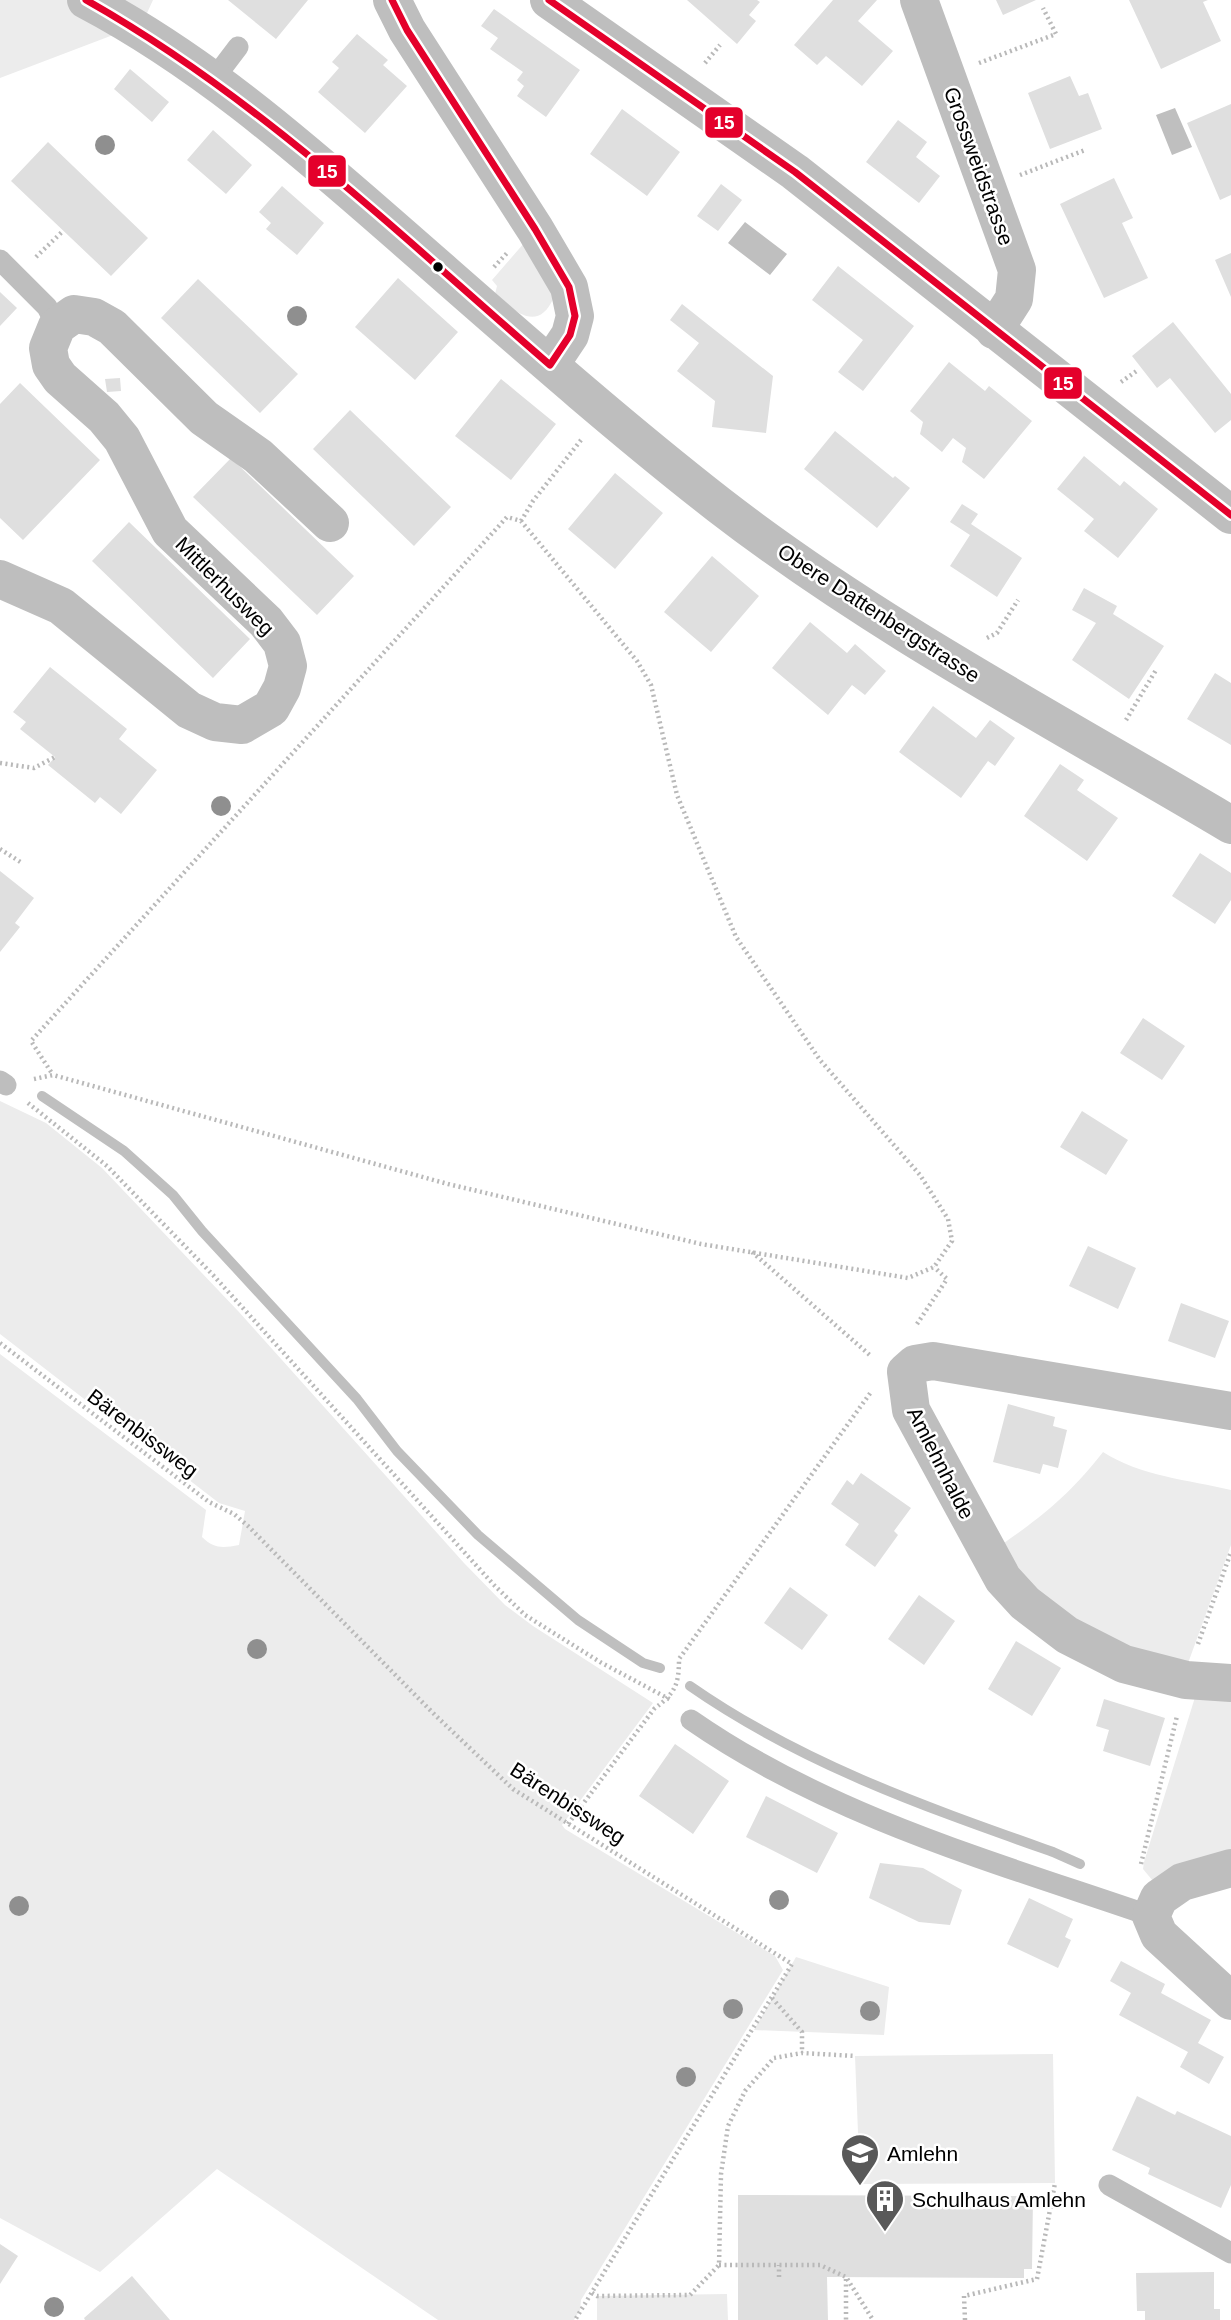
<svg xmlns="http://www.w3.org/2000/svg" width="1231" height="2320" font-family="Helvetica,sans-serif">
  <rect width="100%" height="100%" fill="#fff"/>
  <!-- green -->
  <path fill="#ececec" d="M0,0H153L142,24L0,78Z
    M525,242L554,297C538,334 514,311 495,294L497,286L492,280Z
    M0,1101L46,1123L102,1168L239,1312L464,1563L505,1605L533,1626L653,1703L562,1825L565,1829L775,1956L783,1970L581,2300L580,2310L574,2320H438L217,2169L100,2272L0,2218V1354L206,1510L202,1537C214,1549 223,1548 239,1545L245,1511L219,1503L0,1334Z
    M1103,1452C1140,1476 1189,1480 1231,1490V1545L1187,1666L1079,1629L994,1550C1040,1518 1068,1497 1103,1452Z
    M1196,1694L1231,1695V1852L1153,1881L1143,1869L1144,1862Z
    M796,1957L889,1987L884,2035L754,2030Z
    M1053,2054L1055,2183L860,2184L855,2056Z
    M727,2294L728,2320H597V2296Z"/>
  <!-- water -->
  <path fill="#bfbfbf" d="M1175,108L1192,147L1172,155L1156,115Z
    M745,222L787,254L770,275L728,243Z"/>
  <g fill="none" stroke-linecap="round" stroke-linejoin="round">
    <!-- stream -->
    <path stroke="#bfbfbf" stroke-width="10" d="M42,1096L124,1151L173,1195L202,1231L357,1399L397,1451L478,1535L578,1620L643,1663L660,1668
      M690,1686C802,1764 926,1807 1053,1852L1080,1864"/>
  </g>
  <!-- building -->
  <path fill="#dfdfdf" d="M228,0H308L276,39Z
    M687,0H757L760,2L749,15L756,21L737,44Z
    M833,0H877L858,21L893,51L862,86L826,56L817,65L794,45Z
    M996,0H1036L1003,15Z
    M1129,0H1208L1203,2L1221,41L1161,69Z
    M494,9L580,70L546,117L517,96L524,86L517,80L523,72L490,49L498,38L481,26Z
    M357,34L388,60L383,65L407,86L365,133L318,92L339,68L332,62Z
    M130,69L169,102L152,122L114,89Z
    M1070,76L1079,96L1088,93L1102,129L1050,149L1028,93Z
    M1231,104V195L1220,200L1187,123Z
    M622,109L680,152L647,196L590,154Z
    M898,120L927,142L916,157L940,176L919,203L866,162Z
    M213,130L252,165L226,194L187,160Z
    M48,142L148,238L111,276L11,181Z
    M1114,178L1133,218L1122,223L1148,278L1104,298L1060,204Z
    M721,184L742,200L718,231L697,216Z
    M282,186L324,223L297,255L266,229L271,223L259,212Z
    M1231,253V297L1215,260Z
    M838,266L914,326L863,391L838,372L863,340L812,300Z
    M398,278L458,332L415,380L355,327Z
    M198,279L298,374L260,413L161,318Z
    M0,292L17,308L0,326Z
    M682,304L773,376L766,433L712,427L715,401L677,371L699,343L670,320Z
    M1173,322L1231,394V420L1215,433L1170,378L1157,388L1132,356Z
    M949,362L985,391L989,386L1032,421L984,479L962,462L966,448L953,438L942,452L920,434L923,422L910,411Z
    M120,378L121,391L107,392L105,379Z
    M501,379L556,424L511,480L455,436Z
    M20,383L100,460L23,540L0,518V404Z
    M350,410L451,507L414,546L313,449Z
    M835,431L893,478L895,476L910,488L877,528L804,469Z
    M1084,456L1120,486L1124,481L1158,509L1118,558L1084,531L1094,519L1057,489Z
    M231,458L354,576L317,615L193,497Z
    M615,473L663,513L615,569L568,529Z
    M962,504L978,514L971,524L1022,558L997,597L950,566L970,535L950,522Z
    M129,522L250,639L213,678L92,561Z
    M712,556L759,596L711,652L664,612Z
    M1084,588L1117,606L1113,614L1164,646L1129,699L1072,660L1096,623L1072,610Z
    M810,622L847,653L855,644L886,671L865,695L852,685L828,715L772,668Z
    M50,667L127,729L119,739L157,770L121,814L100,797L95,803L48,765L55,757L20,729L26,722L13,712Z
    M1215,673L1231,683V745L1187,719Z
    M933,706L976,738L990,720L1015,738L995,766L988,761L961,798L899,752Z
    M1060,764L1084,780L1077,790L1118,818L1087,861L1024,816Z
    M1200,853L1231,873V900L1215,924L1172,896Z
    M0,871L34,898L15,923L20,927L0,952Z
    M1143,1018L1185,1046L1162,1080L1120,1053Z
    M1082,1111L1128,1140L1106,1175L1060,1147Z
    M1088,1246L1136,1268L1118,1309L1069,1286Z
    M1181,1303L1229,1321L1215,1358L1168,1341Z
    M1008,1404L1055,1417L1053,1426L1067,1430L1058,1468L1043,1464L1040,1474L993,1462Z
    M861,1473L911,1508L894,1531L898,1535L875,1567L845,1545L859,1524L831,1504L847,1480L853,1485Z
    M790,1587L828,1615L802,1650L764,1623Z
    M919,1595L955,1621L924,1665L888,1639Z
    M1016,1641L1061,1668L1032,1716L988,1689Z
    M1104,1699L1165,1718L1150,1766L1103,1751L1109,1730L1096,1726Z
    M675,1744L729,1781L693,1834L639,1796Z
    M766,1796L838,1833L817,1873L746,1837Z
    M880,1863L923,1868L962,1890L950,1925L919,1922L869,1898Z
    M1029,1898L1073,1919L1065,1937L1071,1940L1058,1968L1007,1944Z
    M1121,1961L1165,1984L1161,1993L1211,2020L1198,2043L1224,2057L1209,2084L1180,2067L1188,2052L1119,2015L1131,1993L1110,1981Z
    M1137,2096L1175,2115L1177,2111L1231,2136V2185L1221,2208L1148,2174L1150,2168L1112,2150Z
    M738,2195L1033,2196L1032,2269H1024V2278L827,2277L828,2320H738Z
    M0,2244L18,2256L0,2284Z
    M1214,2272V2309H1220V2320H1145V2311H1137L1136,2273Z
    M132,2276L170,2320H85L84,2318Z"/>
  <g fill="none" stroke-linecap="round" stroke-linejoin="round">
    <!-- path -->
    <path stroke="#b9b9b9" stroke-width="4.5" stroke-dasharray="2 3.5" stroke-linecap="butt" d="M705,63L720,45
      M979,63L1056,34L1043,8
      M1020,175L1085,150
      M36,257L63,231
      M494,267L507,253
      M1121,382L1138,370
      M521,521L533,501L581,440
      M987,638L997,633L1018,600
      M1126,720L1156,670
      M0,763L34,768L55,757
      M0,849L22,863
      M34,1079L53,1075L448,1184L701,1244L908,1278L934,1267L952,1241L948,1219L920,1175L820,1060L736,937L677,795L651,685L637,661L521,521L507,517L31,1041L53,1075
      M28,1103L107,1166L213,1275L494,1585L525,1615L600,1662L671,1700
      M752,1252L872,1357
      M917,1324L947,1279L934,1267
      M0,1343L209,1502L234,1514L248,1526L435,1715L513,1789L792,1964L575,2320
      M1198,1644L1231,1552
      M568,1824L654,1709C675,1693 679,1685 679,1659L871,1392
      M1141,1864L1177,1716
      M772,1998L802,2032V2053
      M719,2265H820L846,2277L873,2320
      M779,2277V2265
      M846,2279V2320
      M592,2293L597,2296L690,2295L719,2265L721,2174L728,2126L745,2091L774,2058L802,2053L855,2056
      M965,2320L964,2296L1037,2279L1055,2183"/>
    <!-- lane -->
    <path stroke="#bebebe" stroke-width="21" d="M213,80L238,47
      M0,260L47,307L57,326
      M0,1081L6,1085
      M691,1720C829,1816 994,1862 1151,1916
      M1109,2185L1231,2253"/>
    <!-- street -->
    <path stroke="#bebebe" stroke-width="38" d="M86,0C198,59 293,141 388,224C497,319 605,416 719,505C878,628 1058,722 1231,825
      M392,0L407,30L535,229L569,287L575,316L570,335L550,365
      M549,0L795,172L1231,515
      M919,0L1017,270L1014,299L994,330
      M0,579L61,606L189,710L215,722L242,725L271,708L282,688L288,666L282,643L266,622L170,531L122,439L104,417L60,378L51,365L48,348L57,326L74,314L94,317L112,327L204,418L258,456L330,523
      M1231,1411L933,1361L915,1364L906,1372L911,1410L1003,1579L1025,1603L1067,1635L1124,1664L1186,1680L1231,1683
      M1231,1868L1182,1882L1159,1898L1151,1916L1159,1935L1231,2001"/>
    <defs>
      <path id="bus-1" d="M86,0C258,97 401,236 550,365
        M392,0L407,30L535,229L569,287L575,316L570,335L550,365
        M549,0L795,172L1231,515"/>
    </defs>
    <!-- bus-1 casing -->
    <use href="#bus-1" stroke="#fff" stroke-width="12"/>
    <!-- bus-1 -->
    <use href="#bus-1" stroke="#e4002b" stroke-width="7"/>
  </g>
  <!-- trees -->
  <g fill="#8f8f8f">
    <circle cx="105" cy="145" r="10"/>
    <circle cx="297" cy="316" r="10"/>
    <circle cx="221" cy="806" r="10"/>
    <circle cx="257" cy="1649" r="10"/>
    <circle cx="779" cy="1900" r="10"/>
    <circle cx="19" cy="1906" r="10"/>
    <circle cx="733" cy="2009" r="10"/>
    <circle cx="870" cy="2011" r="10"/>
    <circle cx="686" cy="2077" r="10"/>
    <circle cx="54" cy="2307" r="10"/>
  </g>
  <!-- icons -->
  <defs>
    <symbol id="school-pin" viewBox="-11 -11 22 30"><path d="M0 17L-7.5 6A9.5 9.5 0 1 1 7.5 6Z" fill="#595959" stroke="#fff"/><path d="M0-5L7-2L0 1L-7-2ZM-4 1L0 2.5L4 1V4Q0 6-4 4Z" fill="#fff"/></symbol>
    <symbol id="building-pin" viewBox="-11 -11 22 30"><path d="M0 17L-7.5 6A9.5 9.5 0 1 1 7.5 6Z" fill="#595959" stroke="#fff"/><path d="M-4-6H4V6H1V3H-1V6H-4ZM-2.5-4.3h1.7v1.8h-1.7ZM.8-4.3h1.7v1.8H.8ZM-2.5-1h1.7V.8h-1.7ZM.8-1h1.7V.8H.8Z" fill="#fff"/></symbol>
  </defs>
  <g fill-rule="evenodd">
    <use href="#school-pin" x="838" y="2131" width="44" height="60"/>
    <use href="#building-pin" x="863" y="2177" width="44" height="60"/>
  </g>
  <!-- markers -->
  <circle fill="#000" stroke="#fff" stroke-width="2.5" cx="438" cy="267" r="6"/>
  <g text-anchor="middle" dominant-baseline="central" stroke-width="5" stroke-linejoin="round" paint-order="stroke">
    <!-- street labels -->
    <g font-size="21" fill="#000" stroke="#fff">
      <text transform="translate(979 166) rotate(70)">Grossweidstrasse</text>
      <text transform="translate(225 586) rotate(45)">Mittlerhusweg</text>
      <text transform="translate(879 613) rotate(33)">Obere Dattenbergstrasse</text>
      <text transform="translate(143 1433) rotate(37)">Bärenbissweg</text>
      <text transform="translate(941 1463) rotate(63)">Amlehnhalde</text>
      <text transform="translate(568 1803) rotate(33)">Bärenbissweg</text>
    </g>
    <!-- poi labels -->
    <g font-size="21" fill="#000" stroke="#fff" text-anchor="start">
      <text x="887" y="2153">Amlehn</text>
      <text x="912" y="2199">Schulhaus Amlehn</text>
    </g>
  </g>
  <g stroke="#fff" stroke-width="2.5">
    <rect x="704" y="106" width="40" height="33" rx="7" fill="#e4002b"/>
    <rect x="307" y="154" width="40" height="34" rx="7" fill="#e4002b"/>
    <rect x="1043" y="366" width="40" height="34" rx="7" fill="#e4002b"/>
  </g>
  <g font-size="19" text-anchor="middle" font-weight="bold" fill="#fff">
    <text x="724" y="129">15</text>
    <text x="327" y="178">15</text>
    <text x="1063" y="390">15</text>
  </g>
</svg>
